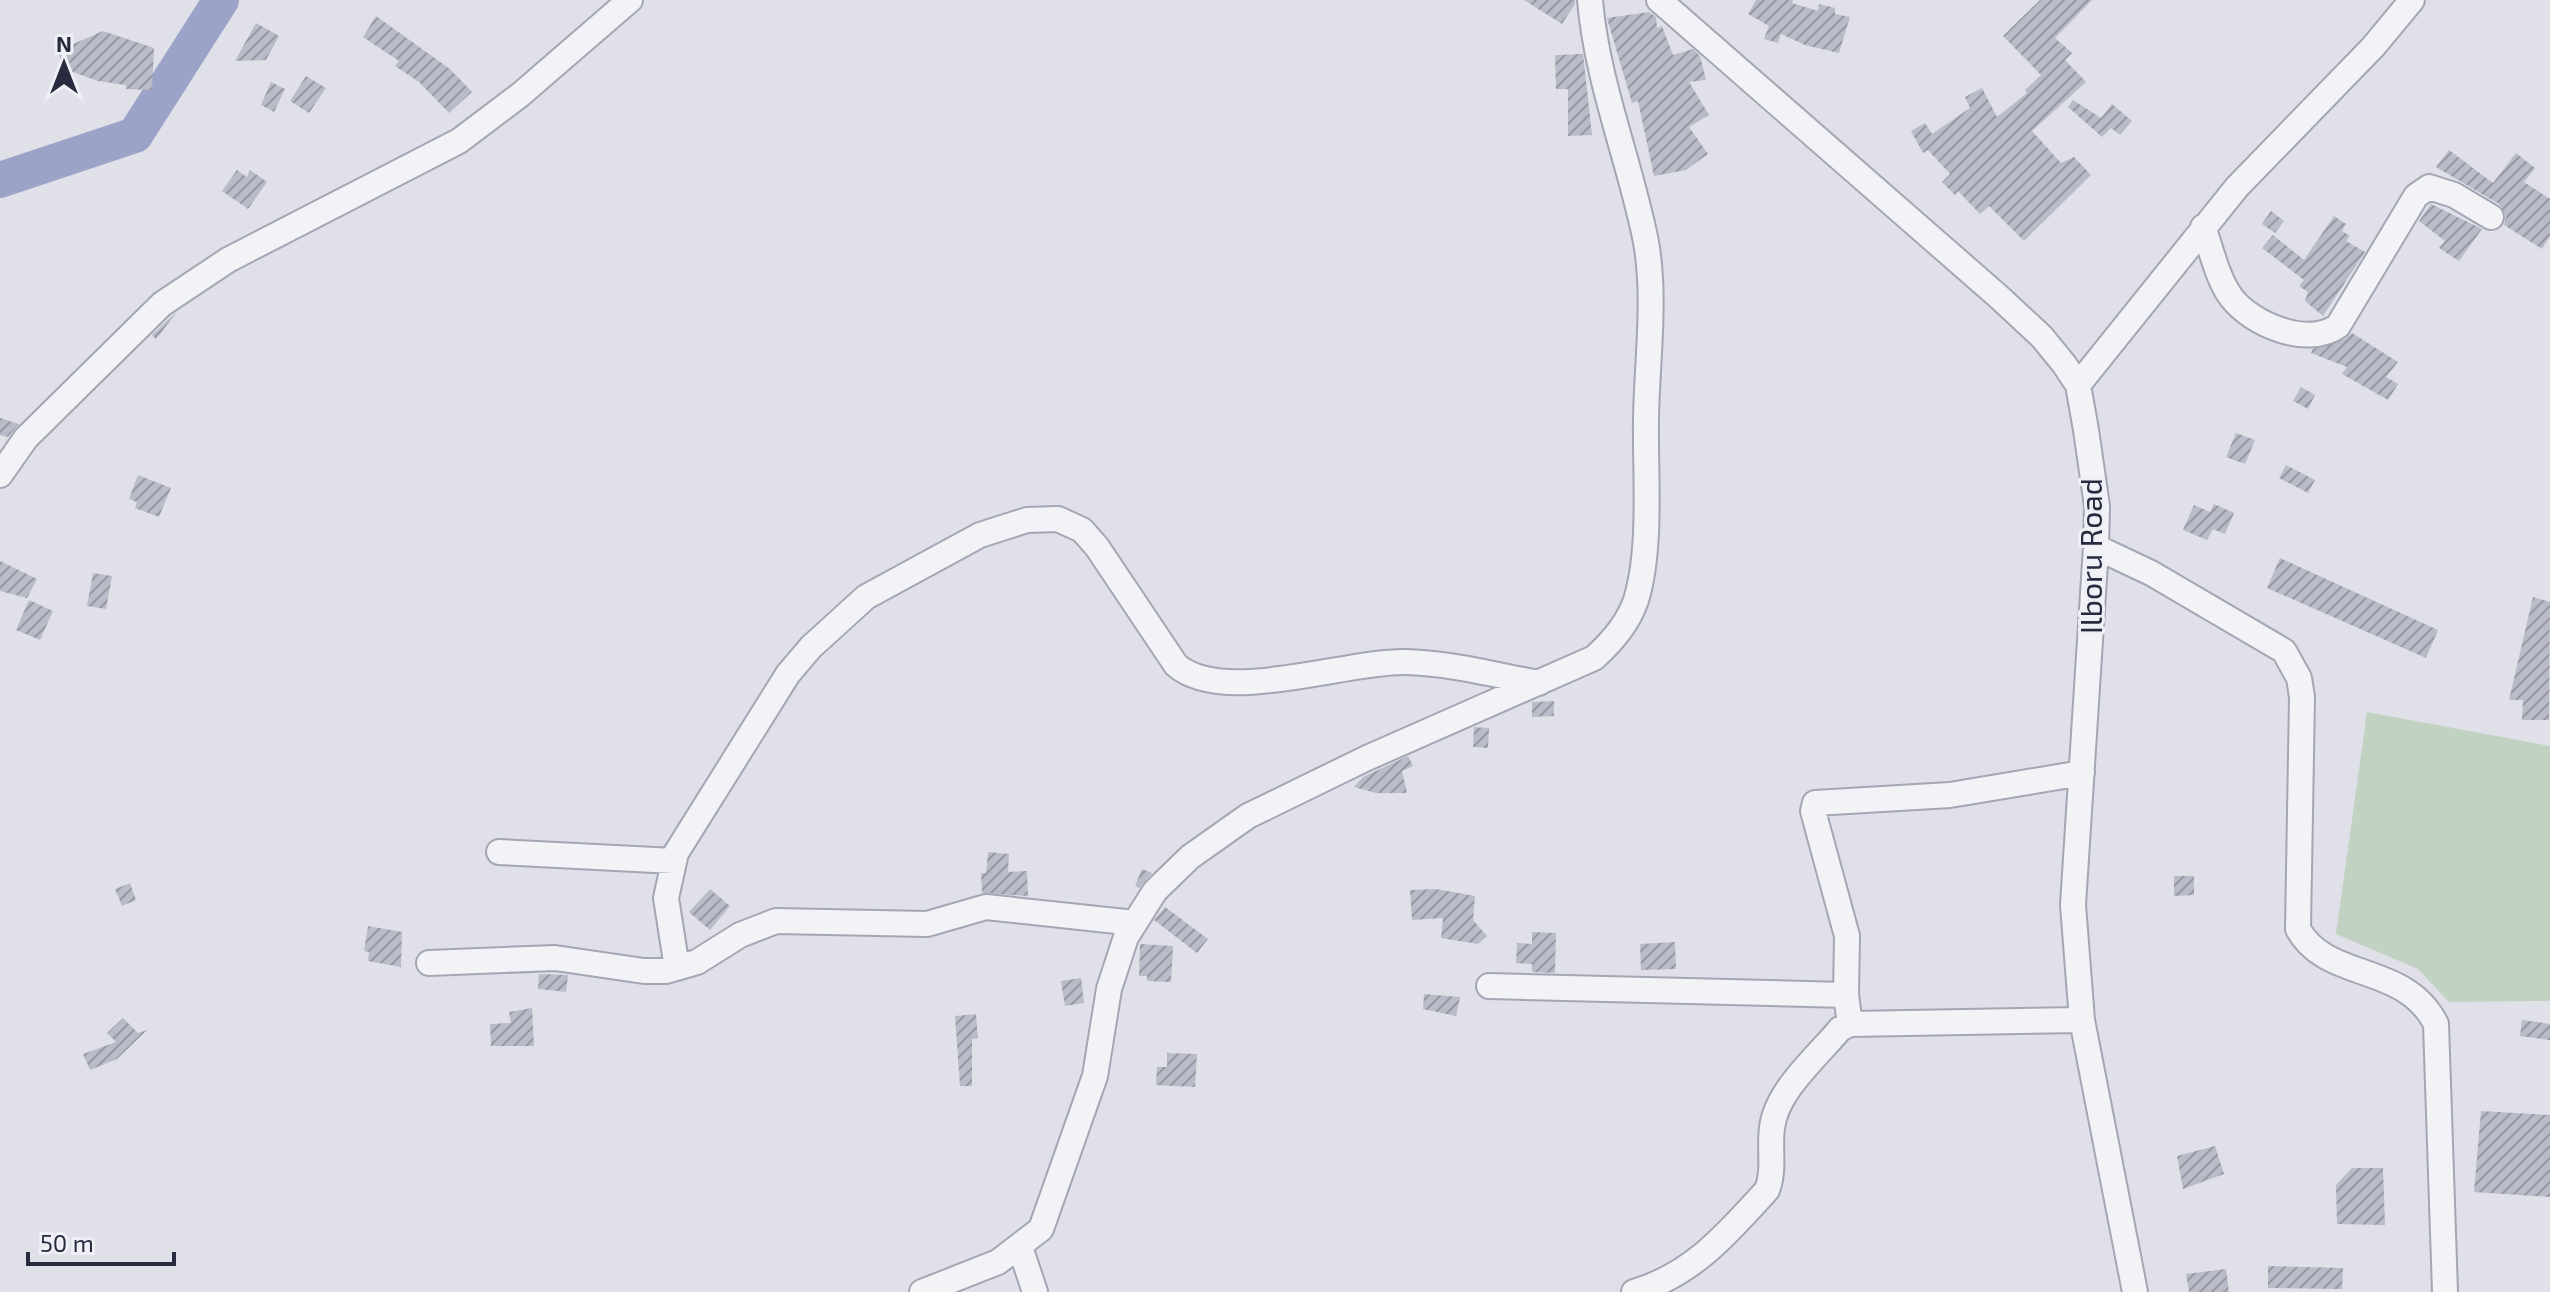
<svg xmlns="http://www.w3.org/2000/svg" width="2550" height="1292" font-family="'Exo 2',sans-serif">
  <defs>
    <pattern id="building-hatch" width="6" height="6" patternUnits="userSpaceOnUse" patternTransform="scale(2)"><rect width="6" height="6" fill="#babbc8"/><path d="M-1 1l2-2M0 6l6-6M5 7l2-2" fill="none" stroke="#9798a4"/></pattern>
  </defs>
  <rect width="100%" height="100%" fill="#e0e0e9"/>
  <!-- green -->
  <path fill="#c1d2c2" d="M2367,712L2550,746V1001L2449,1002L2418,969L2336,934Z"/>
  <g fill="none" stroke-linecap="round" stroke-linejoin="round">
    <!-- river -->
    <path stroke="#9ba3c8" stroke-width="36" d="M0,180L135,135L221,0"/>
  </g>
  <!-- building -->
  <path fill="url(#building-hatch)" d="M1524,0H1575V4L1562,24Z
    M1756,0H1793L1792,3L1818,11L1819,4L1835,8V14L1850,17L1839,53L1805,45L1781,34L1778,43L1764,39L1769,26L1748,14Z
    M2040,0H2092L2055,38L2072,53L2065,60L2086,82L2032,131L2061,163L2074,157L2091,175L2024,241L1989,206L1980,214L1958,191L1955,195L1942,182L1950,174L1928,150L1923,153L1911,131L1925,123L1932,134L1970,108L1965,97L1982,88L1997,117L2027,93L2025,90L2041,75L2003,36Z
    M1649,12L1656,17L1657,28L1662,26L1673,55L1693,49L1700,56L1706,80L1689,82L1709,115L1689,127L1708,154L1686,170L1654,176L1638,101L1632,103L1607,18Z
    M376,16L450,69L472,92L449,113L419,82L395,66L399,61L363,37Z
    M256,23L279,36L266,60L235,61Z
    M103,31L154,48L152,90L126,89V85L98,81L65,69L57,51Z
    M1583,54L1592,135L1568,136V89H1556L1555,55Z
    M306,76L326,88L309,113L290,101Z
    M271,82L285,89L274,112L261,105Z
    M2073,100L2101,118L2112,104L2132,121L2120,135L2111,128L2102,137L2068,107Z
    M2449,150L2493,183L2516,153L2535,168L2524,182L2550,199V236L2542,249L2504,225L2506,216L2499,204L2436,167Z
    M237,170L247,177L250,170L267,182L248,209L222,191Z
    M2431,204L2482,229L2459,261L2439,248L2445,241L2419,221Z
    M2271,211L2284,221L2275,233L2262,224Z
    M2334,216L2346,224L2342,231L2350,236L2346,241L2365,252L2323,316L2305,301L2308,292L2299,286L2304,280L2262,248L2273,235L2304,260Z
    M177,312L156,339L152,335L172,316Z
    M2352,333L2398,362L2386,377L2398,384L2388,400L2342,374L2347,367L2311,353L2313,349L2345,339Z
    M2301,387L2315,395L2308,409L2293,401Z
    M0,418L19,424L8,437L0,435Z
    M2236,433L2255,440L2245,464L2226,457Z
    M2286,465L2315,480L2308,493L2279,478Z
    M138,475L171,488L159,517L135,508L137,502L129,499Z
    M2214,504L2234,513L2225,534L2213,529L2207,540L2183,530L2194,505L2210,512Z
    M2280,558L2438,630L2426,658L2267,588Z
    M0,561L37,579L27,598L0,591Z
    M93,573L112,576L106,609L87,606Z
    M2533,597L2550,602L2549,720H2522L2523,700H2509Z
    M29,600L53,611L40,640L16,630Z
    M1554,701V716L1532,717V702Z
    M1474,727L1489,728L1488,748L1473,747Z
    M1408,756L1413,766L1402,771L1407,793H1376L1354,787L1363,777Z
    M988,852L1009,854L1008,872L1027,871L1028,896L982,893L981,873H986Z
    M1142,869L1152,873L1139,888L1135,886Z
    M2174,876H2194V895L2174,896Z
    M130,883L136,900L122,906L115,889Z
    M710,889L730,906L710,930L689,912Z
    M1436,889L1475,896L1473,920L1487,936L1478,944L1441,938L1443,918L1412,920L1410,890Z
    M1165,907L1208,939L1197,953L1154,920Z
    M368,926L402,932L401,967L368,961L369,952L364,951Z
    M1532,932L1556,933L1555,973L1532,972V964L1516,963L1517,943L1532,944Z
    M1675,942L1676,969L1641,970L1640,944Z
    M1140,944L1173,946L1171,982L1147,981V976H1139Z
    M539,974L568,975L566,992L538,989Z
    M1081,978L1084,1003L1065,1006L1061,981Z
    M1424,994L1460,997L1456,1016L1423,1009Z
    M532,1008L534,1046H491L490,1024L511,1023L509,1012Z
    M976,1014L978,1038L972,1039V1086H960L955,1016Z
    M123,1018L138,1033L147,1030L117,1059L90,1070L83,1054L116,1042L107,1033Z
    M2522,1020L2550,1024V1040L2520,1036Z
    M1167,1053L1197,1054L1195,1087L1156,1085L1157,1067H1167Z
    M2481,1111L2550,1115V1197L2474,1192Z
    M2215,1146L2224,1174L2183,1189L2177,1156Z
    M2352,1168H2383L2385,1225L2337,1224L2336,1185Z
    M2268,1266L2343,1268L2342,1289L2268,1288Z
    M2226,1269L2229,1292H2189L2186,1274Z"/>
  <g fill="none" stroke-linecap="round" stroke-linejoin="round">
    <defs>
      <path id="minor" d="M1659,0L1999,297L2042,337L2064,364L2078,385L2086,430L2097,506L2096,547L2073,905L2082,1020L2135,1292
        M2203,227C2211,248 2217,278 2231,297C2251,324 2307,348 2338,326L2416,196L2429,187L2454,195L2491,217
        M2078,385L2237,187L2373,47L2412,0
        M0,475L26,438L162,304L228,260L459,141L520,95L630,0
        M2096,547L2151,573L2284,651L2299,678L2302,697L2298,929C2327,982 2405,962 2436,1024L2445,1292
        M499,852L674,861
        M429,963L555,958L644,971H666L697,962L740,935L776,921L927,924L986,907L1135,923
        M677,968L666,898L676,853L788,674L811,647L866,597L980,535L1027,520L1058,519L1082,530L1097,547L1176,665C1223,706 1344,661 1405,662C1449,663 1495,675 1539,683
        M1489,986L1846,995
        M1850,1024L1846,995L1847,936L1813,811L1815,803L1950,795L2082,773
        M1020,1247L1035,1292
        M922,1292L998,1262L1041,1229L1095,1076L1109,989L1126,937L1155,891L1190,857L1248,816L1367,758L1594,658C1612,642 1628,624 1636,600C1652,548 1645,473 1646,418C1647,361 1656,298 1646,242C1630,161 1597,83 1590,0
        M1634,1292C1692,1275 1727,1234 1767,1190C1775,1170 1769,1149 1772,1128C1776,1091 1817,1057 1840,1029L1850,1024L2082,1020"/>
    </defs>
    <!-- minor casing -->
    <use href="#minor" stroke="#a5a6b3" stroke-width="28"/>
    <!-- minor -->
    <use href="#minor" stroke="#f2f3f7" stroke-width="24"/>
  </g>
  <g text-anchor="middle" dominant-baseline="central" stroke-width="6" stroke-linejoin="round" paint-order="stroke">
    <!-- street labels -->
    <g font-size="30" fill="#292a40" stroke="#eff0f6">
      <text transform="translate(2090 556) rotate(-90)">Ilboru Road</text>
    </g>
  </g>
  <!-- north arrow -->
  <g transform="translate(64 64)" stroke="#eff0f6" stroke-width="6" paint-order="stroke">
  <path d="M0-6L14 30L0 20L-14 30Z" fill="#292a40"/>
  <text y="-12" font-size="22" font-weight="bold" text-anchor="middle" fill="#292a40">N</text>
  </g>
  <!-- scale -->
  <path d="M28 1252v12h146v-12" fill="none" stroke="#292a40" stroke-width="4"/>
  <text x="40" y="1252" font-size="24" fill="#292a40" stroke="#eff0f6" stroke-width="6" paint-order="stroke">50 m</text>
</svg>
